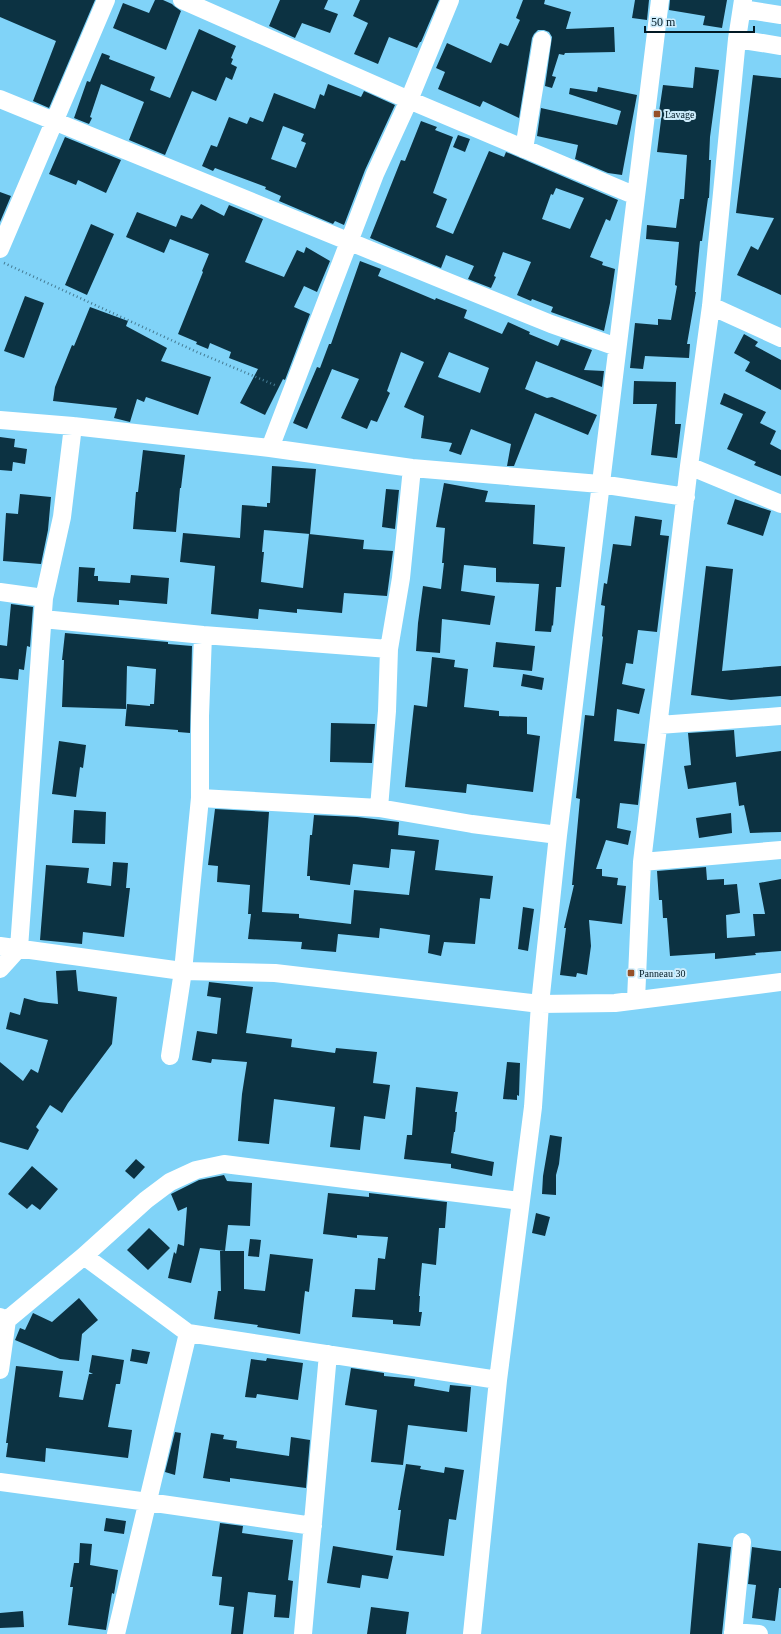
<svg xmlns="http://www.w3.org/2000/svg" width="781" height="1634" font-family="Georgia,serif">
  <rect width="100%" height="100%" fill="#80d3f8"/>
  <!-- building -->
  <path fill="#0c3242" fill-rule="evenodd" d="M0,0H95L49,108L33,101L56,41L0,17Z
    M155,0H163L172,4L174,6L181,11L166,50L113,28L123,3L149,13Z
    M280,0H328L324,9L338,14L330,33L302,23L295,38L269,26Z
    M360,0H439L421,42H420L417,48L389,37L378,64L354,54L368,23L353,16Z
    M523,0H545L544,4L571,12L566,29L614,27L615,52L565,53L564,55L559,54L552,76L556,77L552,88L545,86L552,37L549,32L544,30H538L534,34L532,38L519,118L483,101L480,107L438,89L445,72L436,68L447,43L491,63L500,43L508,46L520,20L516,18Z
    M635,0H649L647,20L632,18Z
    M670,0H727L722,28L703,25L705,16L669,10Z
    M199,29L236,46L231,58L233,59L231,64L237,67L232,80L226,77L216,101L192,91L165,155L129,140L144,102L101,84L90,117L92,118L89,124L74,118L87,81L90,82L102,53L110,56L109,59L155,77L150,90L170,98Z
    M695,67L719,70L710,137L709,160H711L709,198H708L702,241H700L695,292H696L687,344H690L689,358L645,356L643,369L630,368L635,323L658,325V319L671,320L677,286L675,285L679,242L646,239L647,225L676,228L680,199H684L687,155L657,152L662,112H659L663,85L693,88Z
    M753,75L781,78V295L737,275L751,246L758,250L774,218L736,213Z
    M328,84L361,97L364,91L395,105L365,170L344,225L335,221L333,224L279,201L281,196L265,189L266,187L215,168L213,171L202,166L211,145L217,147L229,117L247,124L250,117L263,122L274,93L315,109L320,94L324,96ZM283,126L304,134L301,141L306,143L296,168L271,159Z
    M598,87L637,95L622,175L608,173L575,159L578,145L537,136L541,108L617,125L621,111L569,94L570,88L597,92Z
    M421,121L437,127L435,130L453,137L433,193L447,199L436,227L453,234L489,151L504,157L506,152L618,200L610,221L606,219L590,257L603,262L602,265L615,269L610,303L604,331L551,312L553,307L532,299L531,301L517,295L531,262L503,252L494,276L496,277L491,288L468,279L474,266L446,255L441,268L370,238L401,160L405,161ZM556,188L584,198L570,229L542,219L551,194L553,195Z
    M458,135L470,139L465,152L453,147Z
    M65,137L121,160L106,193L78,180L76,185L49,174Z
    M0,192L11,196L0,222Z
    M201,204L224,216L229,205L263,219L245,262L284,277L297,250L304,253L306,247L330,261L317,292L304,286L294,307L310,314L285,380L283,379L265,415L240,403L258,369L229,358L231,352L210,343L208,349L196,344L197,342L178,334L203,272L202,271L209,254L170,239L164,253L126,237L137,212L176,227L181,215L192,219Z
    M91,224L114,234L87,295L65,285Z
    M360,261L381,269L378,276L435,300L436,298L467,310L464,318L502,334L508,322L530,332L529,334L558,346L561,339L592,350L584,370L604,371L602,387L536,361L525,389L547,398L552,397L597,415L588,435L535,413L514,466H507L511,444L471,429L461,455L449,451L452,443L421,438L424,416L404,407L424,362L401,352L387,391L390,393L377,422L371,420L367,429L341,418L359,379L332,369L307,429L293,423L317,367L320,368L329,344H331ZM449,352L489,368L480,393L438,377Z
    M25,296L44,303L24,358L4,351Z
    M90,307L128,321L126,326L167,348L161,361L211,377L198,415L146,397L144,402L137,399L130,422L114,418L117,408L53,401L55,387L72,345L74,346Z
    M744,334L758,342L755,346L781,360V390L745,371L750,362L734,353Z
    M634,381L676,382L675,424H681L677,458L651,455L657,404H633Z
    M724,393L766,412L760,423L776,431L770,444L781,450V476L754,465L756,462L727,449L743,414L720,404Z
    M0,437L15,439L14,447L27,449L25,464L13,462L12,471L0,470Z
    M143,450L185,455L181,488H180L176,532L133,529L136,492H138Z
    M272,466L316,469L310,534L264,530L262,552H264L261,582L303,588L309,534L364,540L363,549L393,551L387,596L344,593L342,613L297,609V613L259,609L258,619L211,614L215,566L180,562L183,533L240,538L242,505L267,507V503H270Z
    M444,483L488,491L485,502L535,505L533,544L565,547L561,587H556L553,626L552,625L551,632L535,631L539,584L496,582V568L464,565L461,591L495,596L490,625L442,619L440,653L416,651L418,623L423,586L441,589L444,563H442L445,528L436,527Z
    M386,489L399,490L395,529L382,527Z
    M20,494L51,497L48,530L41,564L3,561L6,513L18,514Z
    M735,499L771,511L763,536L727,524Z
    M635,516L662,520L660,535L669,536L657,632L638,630L633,664L626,663L622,684L645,689L639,714L617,709L614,741L645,744L638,805L620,803L617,828L631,831L628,845L606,840L596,869H602V876L618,878L617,885L626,886L622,924L589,920L591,946L587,975L577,973L576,977L560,975L566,928H564L574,885H572L580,799L576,798L585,715L594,716L603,637L602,636L605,606L601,605L604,583L607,584L613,544L631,546Z
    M706,566L733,569L722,671L781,666V696L731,700L691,695Z
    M79,567L95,568L94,576H98V581L130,583L131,575L169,578L167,604L119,600V605L77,602Z
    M11,604L33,607L30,647L27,646L24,670L19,669L18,680L0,678V645L7,646Z
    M65,633L168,642V644L192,646L190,733L178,732V730L125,726L127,704L150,706V704H154L156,669L127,666L126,709L62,707L64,660H62Z
    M496,642L535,646L532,671L493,667Z
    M432,657L455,660L454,667L468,669L464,707L499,711V716L527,717V734L540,736L533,792L467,784L466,793L405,787L414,705L427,707Z
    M523,674L544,678L542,690L521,686Z
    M331,723L375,724L372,763L330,762Z
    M734,730L736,757L781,751V832L750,833L744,805L739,806L736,782L688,789L684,766L691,765L688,733Z
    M59,741L86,745L83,768L80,767L76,797L52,794Z
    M215,809L269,812L262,912L299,914V918L351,924L354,890L409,895L415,851L391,849L389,868L353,864L350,885L310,880V876H307L310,835H312L314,815L357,817L399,822L398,835L439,840L435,870L493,876L490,899L480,898L475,944L444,942L441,956L428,953L430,935L380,928L379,938L338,934L336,952L301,949L302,942L248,939L251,914H248L250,885L217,882L218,866L208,865Z
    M74,810L106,812L105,844L72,843Z
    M731,813L732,833L699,838L696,818Z
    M113,862L128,863L126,888H130L124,937L83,932L82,944L40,940L46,865L89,868L87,883L111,886Z
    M706,867L707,880L724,879V885L737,884L740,913L726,915L727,938L755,936L753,914H765L759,883L781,879V951L755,953L756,955L715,959V953L670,956L667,918H663L662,900H659L657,871Z
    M523,907L534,909L528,951L518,949Z
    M76,970L78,991L117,997L112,1044L68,1103L62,1113L50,1105L36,1127L39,1130L28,1150L0,1142V1062L23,1081L31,1069L38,1073L48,1040L6,1029L10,1012L20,1015L24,998L39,1002L58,1004L56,971Z
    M209,982L253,987L246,1033L292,1039L291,1047L335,1053L336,1048L377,1052L373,1083L390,1085L385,1119L364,1116L360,1150L330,1147L335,1107L274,1099L269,1144L238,1141L242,1094L247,1062L212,1059L211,1063L192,1060L197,1031L217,1034L221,998L207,996Z
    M507,1062L520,1063L519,1096L517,1095V1100L503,1099Z
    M416,1087L458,1092L455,1112H457L455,1132H454L451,1153L494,1162L492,1176L451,1168V1164L404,1159L407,1135H412Z
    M550,1135L562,1137L559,1164L556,1175V1195L542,1194L543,1176Z
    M136,1159L145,1167L134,1179L125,1171Z
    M32,1166L58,1189L40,1210L32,1204L27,1209L8,1194Z
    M224,1175L227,1181L252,1183L250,1226L228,1225L225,1251L200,1248L191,1283L168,1278L174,1252L176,1254L178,1244L184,1246L187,1207L178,1211L171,1194L199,1180Z
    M328,1193L369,1197V1193L447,1202L445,1228H439L436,1265L422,1263L419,1296H420L419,1312H422L420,1326L393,1324V1320L352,1317L355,1289L375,1290L378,1258L385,1259L388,1237L357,1235V1238L323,1234Z
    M536,1213L550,1217L545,1236L532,1233Z
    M149,1228L170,1248L148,1270L127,1250Z
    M250,1239L261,1240L259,1257L248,1256Z
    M220,1251H244V1289L265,1291L270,1254L313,1259L309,1292L305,1291L300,1334L257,1327L258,1325L214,1319L218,1291H221Z
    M79,1298L98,1320L82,1334L79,1361L60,1359L15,1340L20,1328L25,1330L33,1313L52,1322Z
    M132,1349L150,1352L147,1364L130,1361Z
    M92,1355L124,1360L120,1384H116L108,1427L132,1430L128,1458L46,1448L45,1462L6,1457L8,1443H6L16,1366L63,1371L59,1397L83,1400L89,1374H93L89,1372Z
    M267,1358L303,1363L298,1400L257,1394L256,1398L245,1397L251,1359L266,1361Z
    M351,1368L384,1373V1376L415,1379L414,1386L449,1392L450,1385L471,1387L467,1432L408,1425L403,1465L371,1462L377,1410L345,1405Z
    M175,1432L181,1433L175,1475L165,1472Z
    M211,1433L224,1435L223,1439L237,1441L236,1448L289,1456L291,1437L310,1440L306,1488L230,1478V1482L203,1478Z
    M406,1464L421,1466L420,1469L444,1473L445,1467L464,1470L456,1520L449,1519L444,1556L396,1550L401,1510H398Z
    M106,1518L126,1521L124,1534L104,1531Z
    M220,1523L243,1526L242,1533L293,1540L288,1580L293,1581L289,1618L274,1617L276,1595L248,1592L243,1634H231L234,1607L219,1605L222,1577L212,1576Z
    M80,1543L92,1544L90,1565L118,1570L114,1594L112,1593L106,1630L68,1625L73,1587H70L74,1563H79Z
    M698,1543L731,1547L722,1634H690Z
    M333,1546L393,1556L388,1579L362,1575L360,1588L327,1583Z
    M752,1547L781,1551V1588H779L775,1621L752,1618L756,1585L748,1584Z
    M371,1607L409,1612L406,1634H367Z
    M23,1611L24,1627L0,1628V1613Z"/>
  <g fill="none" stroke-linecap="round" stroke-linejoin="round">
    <!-- path -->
    <path stroke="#447b93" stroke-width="2.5" stroke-dasharray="1 3" stroke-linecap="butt" d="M4,263L197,352L277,386"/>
    <!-- minor -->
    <path stroke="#fff" stroke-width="18" d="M182,0L409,100L636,196
      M742,9L781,15
      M737,39L781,46
      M0,99L551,324L617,347
      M524,149L542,40
      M0,249L106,0
      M711,306L781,338
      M0,420L73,426L270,448L412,468L600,484L686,497
      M270,448L375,174L409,100L450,0
      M689,466L781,504
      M0,592L44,598
      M43,619L203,635L389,649
      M659,725L781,716
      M200,798L379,808L472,824L558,835
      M379,808L387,711L389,649L401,578L412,468
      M642,862L781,850
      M0,946L182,971L275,973L540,1004L615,1003L781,982
      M0,969L19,948L44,598L62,517L73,426
      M636,1000L642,862L689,466L711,306L737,39L743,0
      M170,1056L183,971L200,798V716L203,635
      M84,1256L188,1333L498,1380
      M0,1317L7,1320L84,1256L146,1200L170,1182L196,1170L224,1164L520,1201
      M0,1370L7,1320
      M0,1482L148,1502L313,1526
      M733,1632L759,1634
      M116,1634L188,1333
      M303,1634L328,1354
      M472,1634L498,1380L533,1107L540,1004L558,835L660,0
      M733,1634L742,1542"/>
  </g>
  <!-- markers -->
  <g fill="#965028" stroke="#cdecfb" stroke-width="1.5">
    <rect x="653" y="110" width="8" height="8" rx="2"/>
    <rect x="627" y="969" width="8" height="8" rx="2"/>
  </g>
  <g text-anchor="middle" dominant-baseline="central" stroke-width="4" stroke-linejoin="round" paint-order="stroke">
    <!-- poi labels -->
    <g font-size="10" fill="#011924" stroke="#cdecfb" text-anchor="start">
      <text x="665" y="114">Lavage</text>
      <text x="639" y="973">Panneau 30</text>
    </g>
  </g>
  <!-- scale -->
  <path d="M645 26v6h109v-6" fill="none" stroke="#011924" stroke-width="2"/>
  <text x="651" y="26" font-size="12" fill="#011924" stroke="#cdecfb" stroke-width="3" paint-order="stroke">50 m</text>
</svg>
